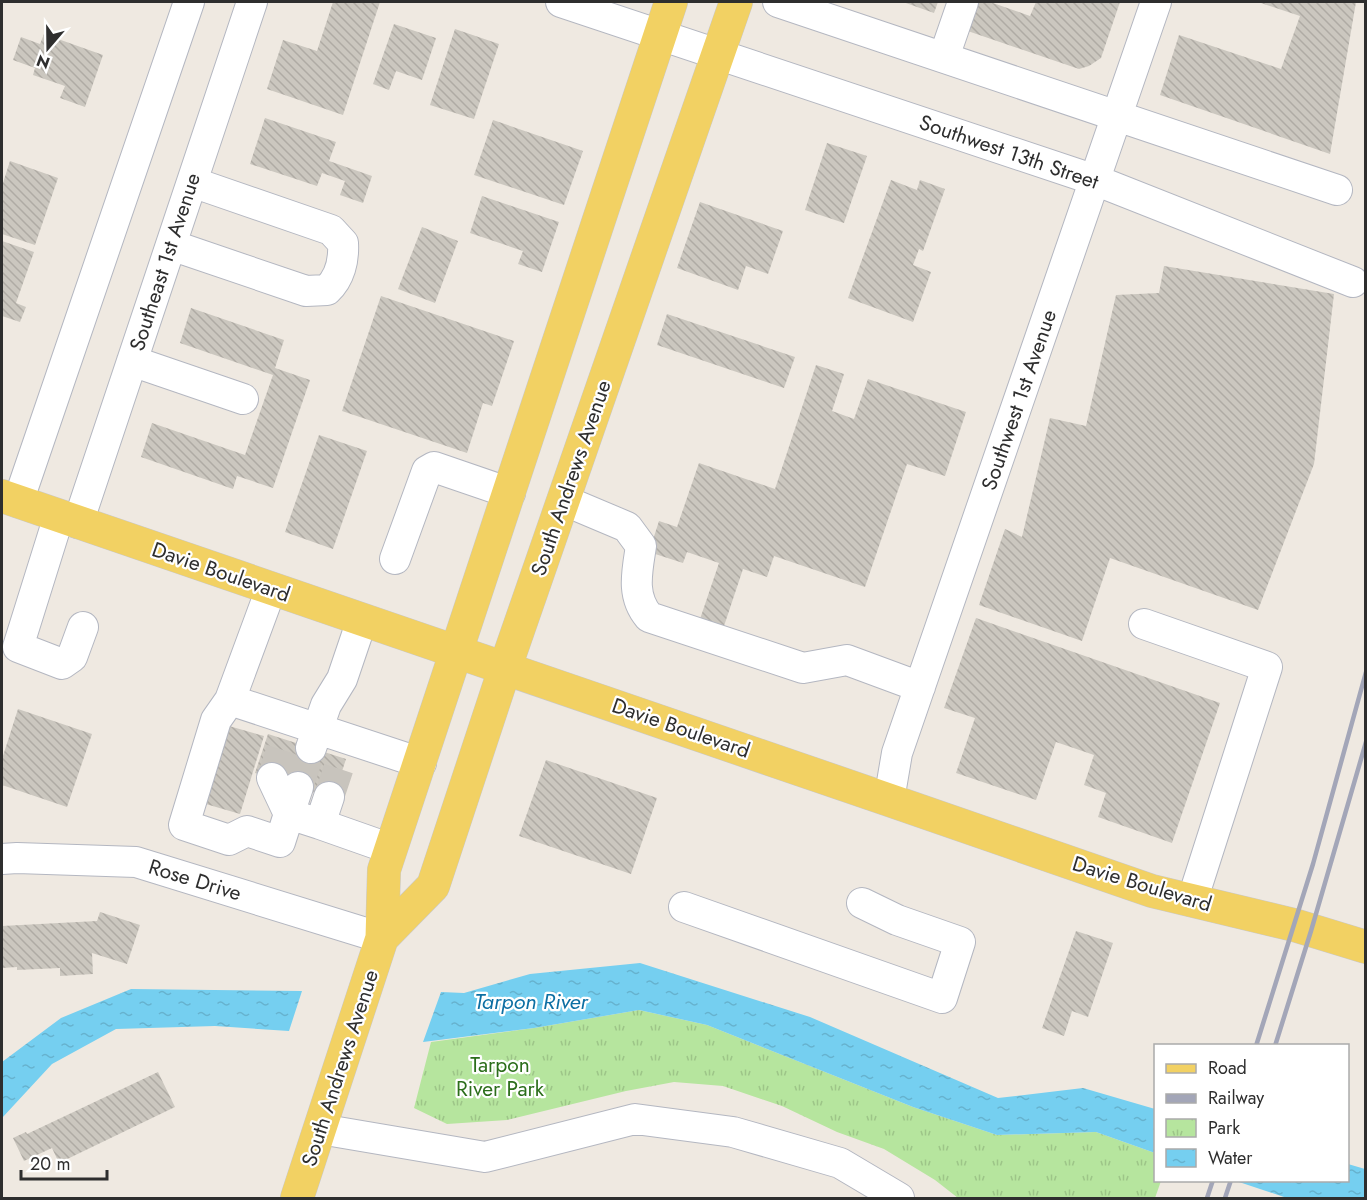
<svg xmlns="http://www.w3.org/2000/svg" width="1367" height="1200" font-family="Jost,sans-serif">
  <defs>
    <pattern id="park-tufts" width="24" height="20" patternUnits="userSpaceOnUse" patternTransform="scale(1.5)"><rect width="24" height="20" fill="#b6e59e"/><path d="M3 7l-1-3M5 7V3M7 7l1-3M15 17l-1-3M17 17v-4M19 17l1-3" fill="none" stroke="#9dc588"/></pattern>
    <pattern id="water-ripples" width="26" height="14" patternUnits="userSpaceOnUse" patternTransform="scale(1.5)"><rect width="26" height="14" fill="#75cff0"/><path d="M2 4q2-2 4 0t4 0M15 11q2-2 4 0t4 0" fill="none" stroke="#66b2ce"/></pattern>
    <pattern id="building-back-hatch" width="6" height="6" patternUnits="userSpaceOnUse" patternTransform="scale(1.5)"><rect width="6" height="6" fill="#cbc7bf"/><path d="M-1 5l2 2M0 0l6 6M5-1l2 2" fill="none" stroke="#afaba4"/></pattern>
  </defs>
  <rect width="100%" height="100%" fill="#efe9e1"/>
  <!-- park -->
  <path fill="url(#park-tufts)" d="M639,1010L707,1025L913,1107L997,1135L1096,1132L1155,1153L1156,1180L1161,1181L1155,1198H958L935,1180L884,1149L837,1132L782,1106L723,1086L674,1082L626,1091L507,1120L447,1124L414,1108L431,1042L534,1028Z"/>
  <!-- water -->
  <path fill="url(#water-ripples)" d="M640,963L810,1017L998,1098L1083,1088L1155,1109V1153L1096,1132L997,1135L913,1107L707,1025L639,1010L534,1028L423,1042L441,992L464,993L530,974Z
    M131,989L302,991L289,1031L215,1026L116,1029L52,1064L2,1118V1062L61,1018Z
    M1348,1164L1365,1169V1198H1287L1236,1181L1348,1180Z"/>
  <!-- building -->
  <path fill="url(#building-back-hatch)" d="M333,2H380L343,115L267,89L283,40L317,51Z
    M903,2H938L934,13Z
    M968,2H990L1030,16L1036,2H1120L1101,58L1089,66L1079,69L959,28Z
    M1258,2H1356L1330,154L1160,95L1179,35L1281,69L1300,16Z
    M394,24L436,38L422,80L396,71L389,90L373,84Z
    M455,29L499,44L474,119L430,105Z
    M44,34L103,55L85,107L60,98L65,86L33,75L35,68L13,60L21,37L40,44Z
    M265,118L336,142L329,161L372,176L363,203L340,195L345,181L322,173L317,186L250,164Z
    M493,120L583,151L564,205L474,175Z
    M827,143L867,156L844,223L805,210Z
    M10,161L58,178L35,245L2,234V186Z
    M891,180L917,190L920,180L945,189L923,251L919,249L913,265L931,272L913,322L848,298Z
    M482,196L559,222L542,272L518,264L523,251L470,233Z
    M700,202L783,231L768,274L746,266L738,290L677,268Z
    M422,227L458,241L435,303L398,289Z
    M2,241L34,252L16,303L26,307L20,322L2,316Z
    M1164,266L1334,294L1314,464L1258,610L1110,558L1082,641L979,605L1005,529L1022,537L1050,418L1086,426L1116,295L1159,293Z
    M381,296L514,341L492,406L483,403L467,453L342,411Z
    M191,308L284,340L275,368L310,380L273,488L237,476L233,489L141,457L152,423L245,455L273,375L180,343Z
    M667,314L795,357L784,388L657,345Z
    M816,365L844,374L832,411L854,419L868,379L966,412L945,476L907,464L865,587L774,556L767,577L743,569L724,626L700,619L719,563L687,552L683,563L649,552L659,521L677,527L699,463L775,489Z
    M319,435L367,451L333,549L285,532Z
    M976,618L1220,703L1172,843L1098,817L1106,793L1084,785L1094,755L1056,742L1036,800L956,773L975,718L944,708Z
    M18,709L92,734L67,807L2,785V759Z
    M222,724L264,736L240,814L199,802Z
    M268,734L346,759L333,799L255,773Z
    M546,760L657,798L631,874L519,836Z
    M100,912L140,925L127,964L92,953L93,974L60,976V968L17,970V967L2,968V926L97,921Z
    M1076,931L1113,943L1088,1017L1072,1011L1064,1036L1042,1028Z
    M158,1072L175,1107L59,1163L52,1148L24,1161L13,1138L26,1132L27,1134Z"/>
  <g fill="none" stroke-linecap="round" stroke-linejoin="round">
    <!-- minor-tunnel -->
    <path stroke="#c8c4bd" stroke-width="30" stroke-dasharray="30 15" stroke-linecap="butt" d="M272,778L285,739
      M298,787L311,748
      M329,797L342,758"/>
    <defs>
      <path id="minor" d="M561,2L1095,180L1353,282
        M778,2L1337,190
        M944,57L963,2
        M171,245L306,291L327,290C340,278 344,260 343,243L331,230L192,182
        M132,361L243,399
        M563,500L627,527L641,546C637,572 631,596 649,617L803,668L847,660L920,687
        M18,502L189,2
        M59,516L18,647L62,664L72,657L83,627
        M78,523L252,2
        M395,559L427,471L434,467L510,493
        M271,589L230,700L421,763
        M1144,624L1267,667L1192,901
        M230,700L216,720L184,825L229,840L247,831L280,842L289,814L320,824
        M311,748L326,705L342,679L362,620
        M272,778L289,814L298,787
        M329,797L320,824L391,849
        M889,800L897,753L1156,2
        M2,859L17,858L136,862L382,938
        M684,907L942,998L960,942L897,920L862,903
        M320,1129L485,1157L635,1119L733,1132L840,1163L899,1198"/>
      <path id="major" d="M2,496L889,800L1152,891L1294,925L1366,947
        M382,938L433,886L505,668L736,2
        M297,1198L382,938L384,870L671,2"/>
    </defs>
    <!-- minor casing -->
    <use href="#minor" stroke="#b4b7c1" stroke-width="32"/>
    <!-- major casing -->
    <use href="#major" stroke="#c9c9c9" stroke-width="34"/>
    <!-- minor -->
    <use href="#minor" stroke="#fff" stroke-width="30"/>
    <!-- major -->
    <use href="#major" stroke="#f2d163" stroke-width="33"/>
    <!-- rail -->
    <path stroke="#a3a6b8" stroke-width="4.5" d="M1256,1046L1313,864L1366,672
      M1275,1046L1311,931L1366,742
      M1207,1198L1213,1180
      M1225,1198L1231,1180"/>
  </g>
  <g text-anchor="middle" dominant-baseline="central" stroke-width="4.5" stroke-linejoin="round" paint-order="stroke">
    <!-- street labels -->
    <g font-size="21" fill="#2e2e2e" stroke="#fff">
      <text transform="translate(1009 152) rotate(19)">Southwest 13th Street</text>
      <text transform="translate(165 262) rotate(-72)">Southeast 1st Avenue</text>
      <text transform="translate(1019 400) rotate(-71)">Southwest 1st Avenue</text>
      <text transform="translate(571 478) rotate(-71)">South Andrews Avenue</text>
      <text transform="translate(221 572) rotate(19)">Davie Boulevard</text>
      <text transform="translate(681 728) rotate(19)">Davie Boulevard</text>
      <text transform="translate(195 880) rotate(17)">Rose Drive</text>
      <text transform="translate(1142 884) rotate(17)">Davie Boulevard</text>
      <text transform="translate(340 1068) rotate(-72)">South Andrews Avenue</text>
    </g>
    <!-- park labels -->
    <g font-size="21" fill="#2c6e1b" stroke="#fff">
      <text x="500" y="1065">Tarpon<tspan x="500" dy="24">River Park</tspan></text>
    </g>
    <!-- water labels -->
    <g font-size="22" font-style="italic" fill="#0d6fa3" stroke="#fff">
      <text x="531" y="1001">Tarpon River</text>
    </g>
  </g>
  <!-- border -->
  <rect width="1367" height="1200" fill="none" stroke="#2e2e2e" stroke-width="6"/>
  <!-- legend -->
  <rect x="1154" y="1044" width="195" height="138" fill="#ffffff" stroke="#ababab" stroke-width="1.5"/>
  <rect x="1166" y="1064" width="30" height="9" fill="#f2d163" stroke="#ababab" stroke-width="1.5"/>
  <text x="1208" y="1074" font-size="18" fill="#2e2e2e">Road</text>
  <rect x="1166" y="1094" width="30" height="9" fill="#a3a6b8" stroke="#ababab" stroke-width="1.5"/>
  <text x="1208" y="1104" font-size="18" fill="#2e2e2e">Railway</text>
  <rect x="1166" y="1119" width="30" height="18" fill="url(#park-tufts)" stroke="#ababab" stroke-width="1.5"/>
  <text x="1208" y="1134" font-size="18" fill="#2e2e2e">Park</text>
  <rect x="1166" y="1149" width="30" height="18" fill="url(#water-ripples)" stroke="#ababab" stroke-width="1.5"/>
  <text x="1208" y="1164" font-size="18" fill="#2e2e2e">Water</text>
  <!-- north arrow -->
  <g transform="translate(48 48) rotate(200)" stroke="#ffffff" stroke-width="4.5" paint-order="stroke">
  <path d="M0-4.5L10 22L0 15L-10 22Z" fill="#2e2e2e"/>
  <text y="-9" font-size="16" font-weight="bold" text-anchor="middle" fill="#2e2e2e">N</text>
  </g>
  <!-- scale -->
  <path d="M21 1170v9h86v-9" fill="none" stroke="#2e2e2e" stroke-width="3"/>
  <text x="30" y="1170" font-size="18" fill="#2e2e2e" stroke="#ffffff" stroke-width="4.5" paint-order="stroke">20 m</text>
</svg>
